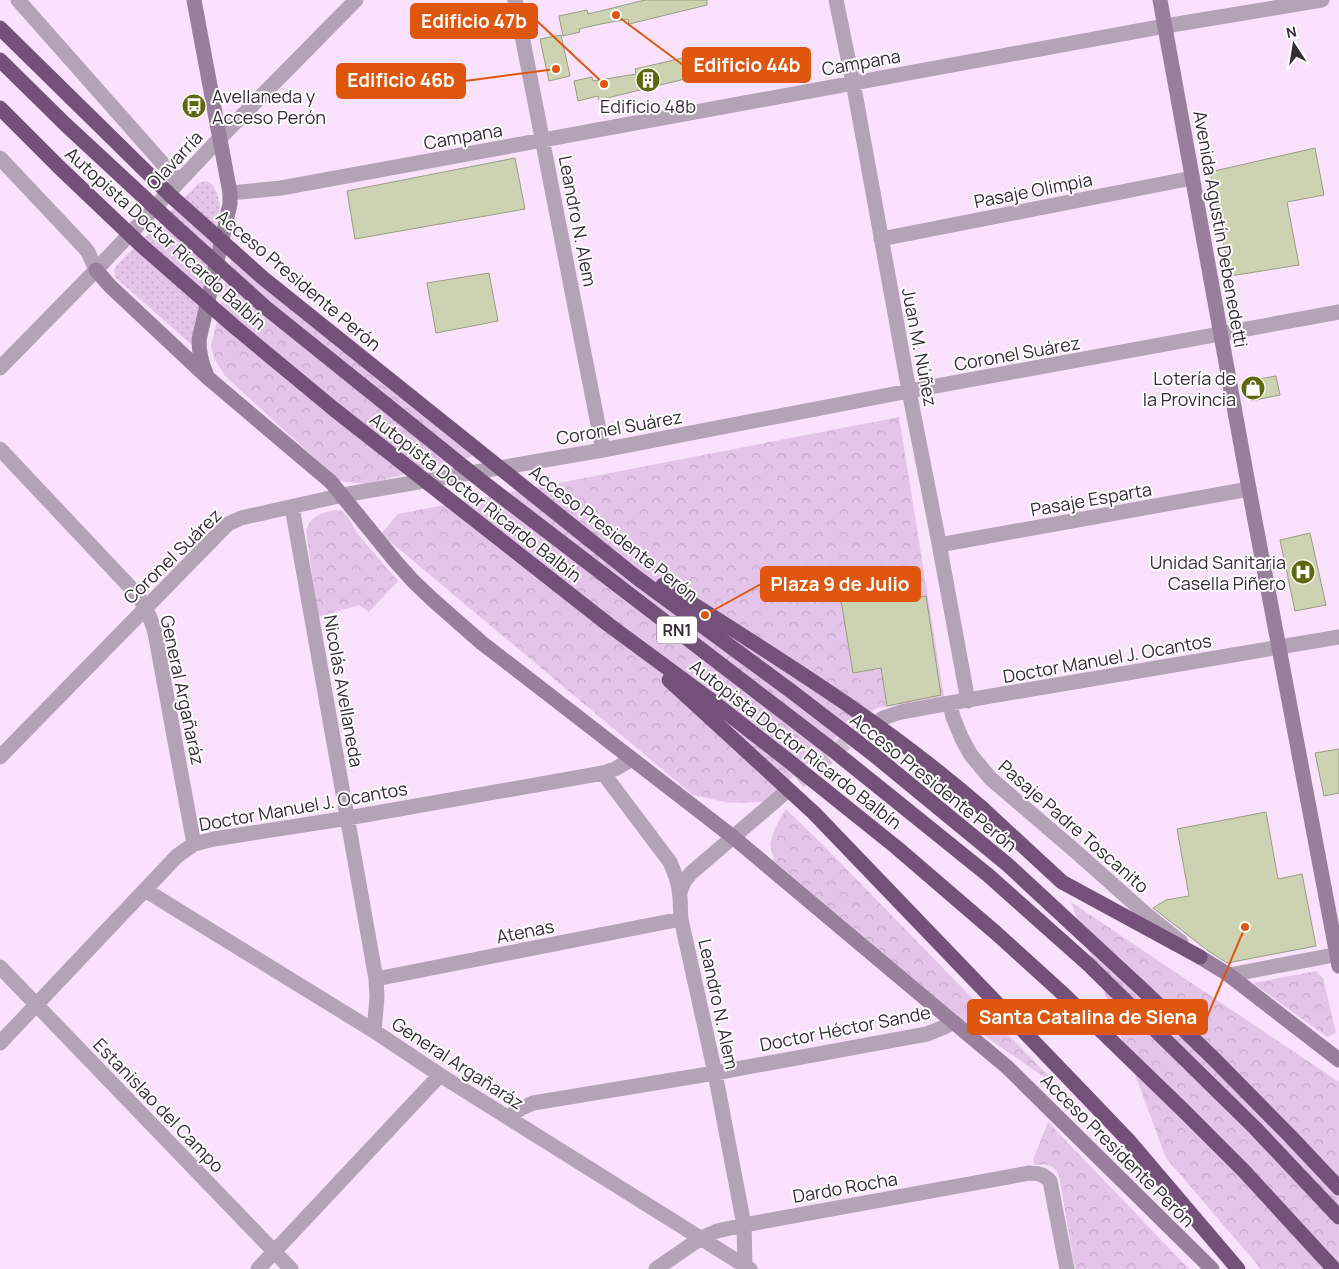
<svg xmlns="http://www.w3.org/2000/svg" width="1339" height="1269" font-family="Manrope,sans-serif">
  <defs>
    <pattern id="grass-dots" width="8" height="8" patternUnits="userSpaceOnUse" patternTransform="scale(1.25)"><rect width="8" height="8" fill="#e5c4ea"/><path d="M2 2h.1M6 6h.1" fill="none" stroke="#c5a9c9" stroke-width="1.8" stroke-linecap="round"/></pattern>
    <pattern id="park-crowns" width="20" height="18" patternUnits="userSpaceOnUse" patternTransform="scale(1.25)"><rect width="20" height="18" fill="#e5c4ea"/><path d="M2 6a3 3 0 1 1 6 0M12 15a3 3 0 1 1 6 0" fill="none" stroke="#c5a9c9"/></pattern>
  </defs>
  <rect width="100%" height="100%" fill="#fae1fd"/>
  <!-- grass -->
  <path fill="url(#grass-dots)" d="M206,181L212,184L217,193L220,206L193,346L115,277L114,271L116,266L199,183Z"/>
  <!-- park -->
  <path fill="url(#park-crowns)" d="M234,247L489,452L367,484L340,481L225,376L214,358L211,346Z
    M899,417L944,697L877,708L849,726L765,802L730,803L693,795L381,534L398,514Z
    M334,510L342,511L348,517L357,533L398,581L369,612L359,605L318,617L306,530C313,515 319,514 334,510Z
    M786,809L825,847L1061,1089L968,1024L774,861L770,843L775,828Z
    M1071,902L1339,1082V1269H1261L1166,1158Z
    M1316,971L1323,978L1336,1033L1327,1037L1253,983Z
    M1048,1122L1188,1268L1189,1269H1075L1059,1175C1052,1163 1047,1164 1035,1165L1033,1160Z"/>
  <!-- building -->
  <path fill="#cdd3b2" stroke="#989e7e" d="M645,0H707V5L629,24L628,19L601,24L579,29L580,32L563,36L559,16L587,10L588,14Z
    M561,35L570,76L549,81L540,39Z
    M717,53L722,73L685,79L599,100L598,96L578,101L574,81L592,77L593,81L636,74L635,69L674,60L682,58V60Z
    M1315,148L1324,195L1287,202L1299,265L1230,276L1210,172Z
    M515,158L525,209L355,239L347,191Z
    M489,273L498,321L436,333L427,283Z
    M1276,376L1280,395L1251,401L1247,381Z
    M1310,533L1326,605L1295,611L1280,540Z
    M903,566L908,599L926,596L941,695L887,706L881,668L853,673L837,576Z
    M1339,749V793L1324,796L1315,753Z
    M1266,812L1278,879L1302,874L1316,946L1227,963L1207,950L1153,908L1166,900L1189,896L1177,829Z"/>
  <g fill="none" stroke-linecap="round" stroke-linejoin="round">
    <!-- street-tunnel -->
    <path stroke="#d3bdd5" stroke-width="15" stroke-dasharray="15 8" stroke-linecap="butt" d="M781,796L863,728L882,719"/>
    <!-- street -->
    <path stroke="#b4a3b6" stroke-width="15" d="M18,0L179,182
      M515,0L603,450
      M836,0L853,82L909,391L938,538L968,701
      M0,158L84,247L88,252L96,270
      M230,193L281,188L1165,26L1322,0
      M881,239L1192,178
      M0,368L96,270L220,138L356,0
      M0,449L131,588C144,602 150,615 155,633L194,844
      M292,507L376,979L377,997L374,1031
      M939,545L1249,489
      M950,703L953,717L962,739L971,755L990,778L1074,850L1146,914L1181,942
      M883,718L901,712L950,703L1339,637
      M0,757L218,534L228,524L241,518L343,495L603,450L909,391L1339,312
      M603,773L670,862C674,871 678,880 679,890C681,899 680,910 681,919L715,1073L744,1225L745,1266
      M145,890L374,1031L440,1075L750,1269
      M680,892L684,882L691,873L781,796
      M0,967L291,1269
      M1229,975L1339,954
      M376,979L681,919
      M0,1043L177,856L194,844L214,839L348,818L603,773L615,769L632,759
      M508,1117L522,1108L533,1103L715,1073L927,1034L942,1028L954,1022
      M258,1269L440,1075
      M656,1269L701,1238L717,1231L744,1225L1029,1173C1038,1173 1043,1174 1050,1181L1067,1269"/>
    <!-- secondary -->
    <path stroke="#98809c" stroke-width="15" d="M194,0L230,193V204L199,340C199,353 201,362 206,373
      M1160,0L1249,489L1339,966
      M96,270L110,286L207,377L331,482L396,562L413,581L433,600L482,643L733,837L1007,1067L1212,1269
      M1200,957L1229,975L1339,1060"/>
    <!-- highway -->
    <path stroke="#735179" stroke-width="15" d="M983,809L1062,882L1200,957
      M1084,1094L1130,1142L1238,1269"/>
    <!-- highway-bridge -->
    <path stroke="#735179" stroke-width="15" d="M0,28L170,195L263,278L636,577L791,691L873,754L1008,865L1144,991L1213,1058L1290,1136L1339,1188
      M0,60L65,124L176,227L265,307L484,483L834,751L988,875L1088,964L1255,1128L1339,1217
      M0,108L59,167L142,246L236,328L335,410L609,625L708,698L790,762L896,847L996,933L1060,991L1184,1111L1244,1171L1334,1269
      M663,585C773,655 885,723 983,809
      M669,680L814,813L1084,1094"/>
  </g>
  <!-- icons -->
  <defs>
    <symbol id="building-disc" viewBox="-11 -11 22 22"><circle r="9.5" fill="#5d680c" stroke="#fff"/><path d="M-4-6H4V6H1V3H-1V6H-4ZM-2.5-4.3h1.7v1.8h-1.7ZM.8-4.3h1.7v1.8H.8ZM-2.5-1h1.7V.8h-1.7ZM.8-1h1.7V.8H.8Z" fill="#fff"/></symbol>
    <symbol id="bus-disc" viewBox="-11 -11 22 22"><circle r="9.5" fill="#5d680c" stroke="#fff"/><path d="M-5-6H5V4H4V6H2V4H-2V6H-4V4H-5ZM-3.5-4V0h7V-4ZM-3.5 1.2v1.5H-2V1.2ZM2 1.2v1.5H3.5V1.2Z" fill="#fff"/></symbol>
    <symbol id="shop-disc" viewBox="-11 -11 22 22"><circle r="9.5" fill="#5d680c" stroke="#fff"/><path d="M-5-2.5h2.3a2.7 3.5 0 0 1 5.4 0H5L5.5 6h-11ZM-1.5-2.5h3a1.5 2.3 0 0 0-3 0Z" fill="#fff"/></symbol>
    <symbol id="hospital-disc" viewBox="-11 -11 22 22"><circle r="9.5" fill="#5d680c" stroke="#fff"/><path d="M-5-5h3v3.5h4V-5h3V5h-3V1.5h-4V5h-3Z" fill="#fff"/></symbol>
  </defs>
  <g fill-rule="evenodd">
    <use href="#building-disc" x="634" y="66" width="28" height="28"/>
    <use href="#bus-disc" x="180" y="92" width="28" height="28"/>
    <use href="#shop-disc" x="1239" y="374" width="28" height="28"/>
    <use href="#hospital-disc" x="1289" y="558" width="28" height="28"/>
  </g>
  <g text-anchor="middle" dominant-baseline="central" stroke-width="4" stroke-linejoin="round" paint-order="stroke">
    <!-- shield labels -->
    <rect fill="#fff" stroke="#726b73" stroke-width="1" x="657" y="616.5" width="40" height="27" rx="4"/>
    <g font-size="16" font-weight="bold" fill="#362c37">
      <text x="677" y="630">RN1</text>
    </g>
    <!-- street labels -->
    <g font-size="18" fill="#362c37" stroke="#fff">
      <text transform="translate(861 62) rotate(-10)">Campana</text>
      <text transform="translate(463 136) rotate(-10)">Campana</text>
      <text transform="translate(174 160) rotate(-47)">Olavarría</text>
      <text transform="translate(1033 190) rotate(-11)">Pasaje Olimpia</text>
      <text transform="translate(578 221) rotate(79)">Leandro N. Alem</text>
      <text transform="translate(1221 229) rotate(80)">Avenida Agustín Debenedetti</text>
      <text transform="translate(166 238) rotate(42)">Autopista Doctor Ricardo Balbín</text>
      <text transform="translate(299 280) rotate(40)">Acceso Presidente Perón</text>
      <text transform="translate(920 347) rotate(79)">Juan M. Núñez</text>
      <text transform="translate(1017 353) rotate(-10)">Coronel Suárez</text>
      <text transform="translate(619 427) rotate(-10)">Coronel Suárez</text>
      <text transform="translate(476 497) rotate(38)">Autopista Doctor Ricardo Balbín</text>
      <text transform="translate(1091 499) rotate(-10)">Pasaje Esparta</text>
      <text transform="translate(614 533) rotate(38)">Acceso Presidente Perón</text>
      <text transform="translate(172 556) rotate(-44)">Coronel Suárez</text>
      <text transform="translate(1107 658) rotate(-10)">Doctor Manuel J. Ocantos</text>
      <text transform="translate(183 690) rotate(78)">General Argañaráz</text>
      <text transform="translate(344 691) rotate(80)">Nicolás Avellaneda</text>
      <text transform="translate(796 744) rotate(38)">Autopista Doctor Ricardo Balbín</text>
      <text transform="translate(934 782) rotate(39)">Acceso Presidente Perón</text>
      <text transform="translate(303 806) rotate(-10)">Doctor Manuel J. Ocantos</text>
      <text transform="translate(1074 826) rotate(41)">Pasaje Padre Toscanito</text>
      <text transform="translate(525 931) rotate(-11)">Atenas</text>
      <text transform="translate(719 1004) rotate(78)">Leandro N. Alem</text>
      <text transform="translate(845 1028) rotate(-11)">Doctor Héctor Sande</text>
      <text transform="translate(458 1063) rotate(33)">General Argañaráz</text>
      <text transform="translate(159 1105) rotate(46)">Estanislao del Campo</text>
      <text transform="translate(1118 1150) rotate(45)">Acceso Presidente Perón</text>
      <text transform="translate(845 1187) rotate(-10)">Dardo Rocha</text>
    </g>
    <!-- poi labels -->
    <g font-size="18" fill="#362c37" stroke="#fff" text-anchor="end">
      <text x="212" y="96" text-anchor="start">Avellaneda y<tspan x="212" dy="21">Acceso Perón</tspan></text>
      <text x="648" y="106" text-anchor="middle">Edificio 48b</text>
      <text x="1236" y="378">Lotería de<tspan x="1236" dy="21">la Provincia</tspan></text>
      <text x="1286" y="562">Unidad Sanitaria<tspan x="1286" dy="21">Casella Piñero</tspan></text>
    </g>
  </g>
  <!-- callouts -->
  <path fill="none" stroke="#df570e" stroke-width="2" d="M604 84L537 21M616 15L683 65M556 69L465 81M705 615L761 584M1245 927L1207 1017"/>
  <g fill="#df570e" stroke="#fff" stroke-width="2">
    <circle cx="604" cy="84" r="5"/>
    <circle cx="616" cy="15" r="5"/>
    <circle cx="556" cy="69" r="5"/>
    <circle cx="705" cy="615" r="5"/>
    <circle cx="1245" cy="927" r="5"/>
  </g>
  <g fill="#df570e" stroke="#df570e" stroke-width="2">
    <rect x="411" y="4" width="126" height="34" rx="5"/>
    <rect x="683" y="48" width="127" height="34" rx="5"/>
    <rect x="337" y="64" width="128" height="34" rx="5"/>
    <rect x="761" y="567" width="159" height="34" rx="5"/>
    <rect x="968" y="1000" width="239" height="34" rx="5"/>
  </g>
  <g font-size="19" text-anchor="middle" font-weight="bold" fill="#fff">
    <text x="474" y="28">Edificio 47b</text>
    <text x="747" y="72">Edificio 44b</text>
    <text x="401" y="87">Edificio 46b</text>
    <text x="840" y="591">Plaza 9 de Julio</text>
    <text x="1088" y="1024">Santa Catalina de Siena</text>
  </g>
  <!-- north arrow -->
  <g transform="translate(1294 45) rotate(348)" stroke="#ffffff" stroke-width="4" paint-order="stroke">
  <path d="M0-4L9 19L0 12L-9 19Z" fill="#362c37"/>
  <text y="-8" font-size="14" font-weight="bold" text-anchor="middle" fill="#362c37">N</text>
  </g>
</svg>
